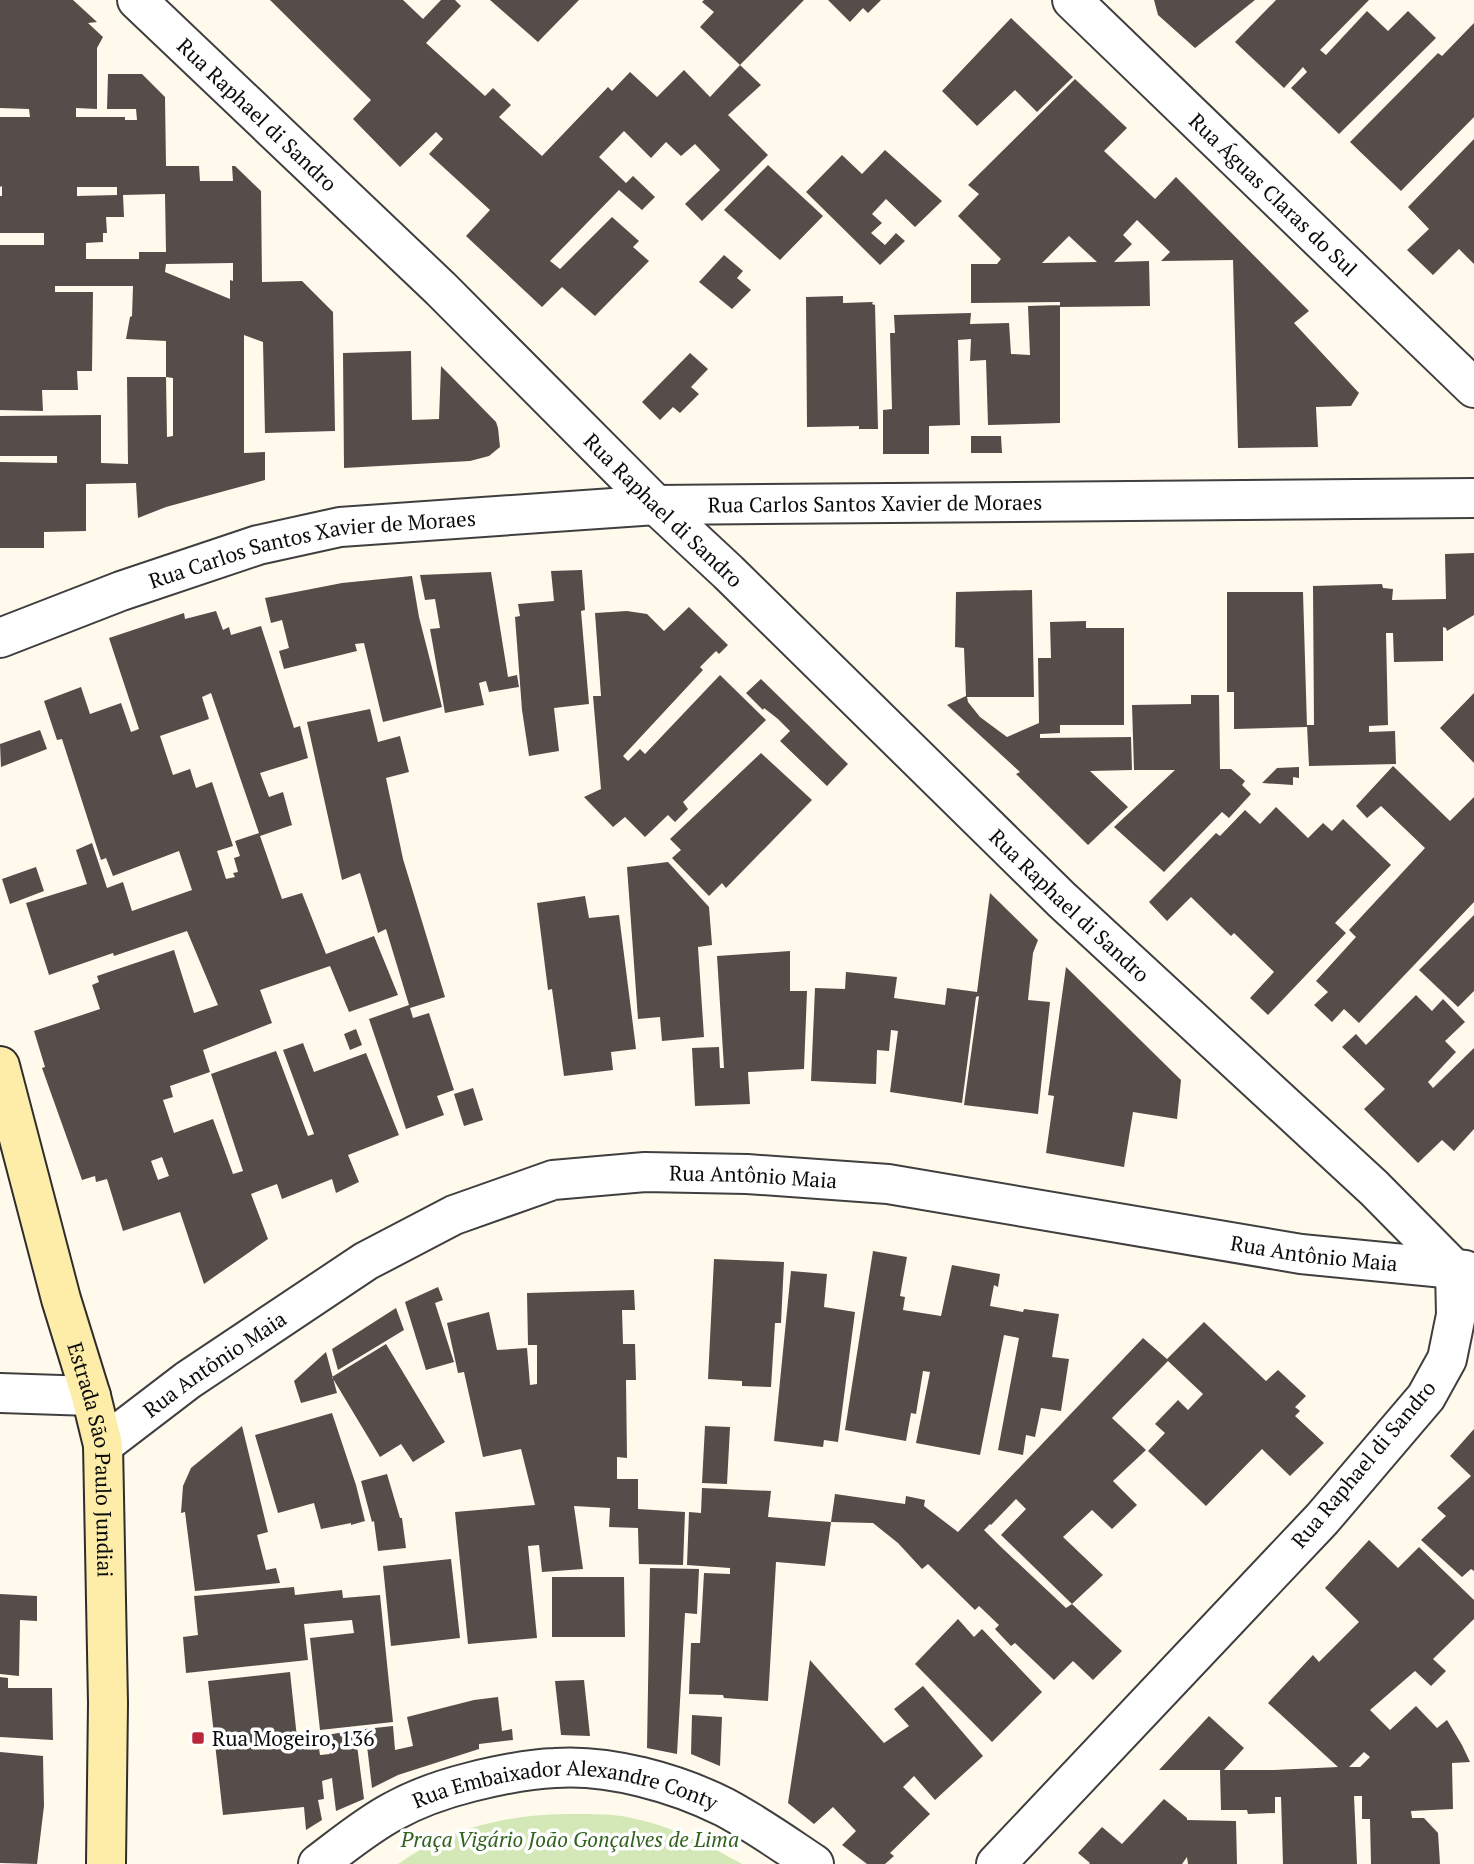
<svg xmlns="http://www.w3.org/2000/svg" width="1474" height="1864" font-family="'PT Serif',serif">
  <rect width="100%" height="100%" fill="#fffaec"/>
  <!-- green -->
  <path fill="#d4e8b7" d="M565,1814C588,1814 613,1813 636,1819C674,1827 708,1845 742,1864H398C448,1829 504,1815 565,1814Z"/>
  <!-- building -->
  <path fill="#554d49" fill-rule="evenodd" d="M0,0H73L97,22L88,23L103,37L97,48V109L76,108V117H125V120H137L136,109H107L108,74H142L165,97L166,166H199L200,181H233L232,166H235L261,191L262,282L302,281L333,312L335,431L265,433L263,342L244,335V453L265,452V480L166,507L138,518L136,483L86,484V531L44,532V548H0V462L57,463V456H0V416L101,415V463L128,464L127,377H166V341L126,339L130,317L132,316L133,286H55V292H93L92,371H77L78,390H42L43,411L0,410V245H44V233H0V196H2V186L0,187V117H30L29,109L0,108ZM77,187H117V195L77,196ZM165,194L166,252H139V259H86V243L103,242V233H107L106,217H124L123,195ZM233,263V281L230,280V299L165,272L166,264ZM166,377L173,378V436L167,437Z
    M270,0H403L423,19L441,0H455L461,6L426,43L485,96L493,88L511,105L499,117L542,156L608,87L612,91L630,72L657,97L684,70L710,97L740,65L761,85L728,115L768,155L702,221L685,204L720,170L695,144L681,156L666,142L651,158L624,131L599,157L626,183L633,176L655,197L642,210L619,190L550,261L560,269L612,217L639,241L633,247L649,261L595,316L562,287L542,307L466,236L490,210L429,154L443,139L436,132L400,167L353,119L371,100Z
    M490,0H579L538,42Z
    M704,0H804L740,65L700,27L714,12L702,2Z
    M828,0H881L868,13L863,8L850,22Z
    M1154,0H1255L1195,48L1158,15Z
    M1276,0H1369L1320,50L1326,55L1367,11L1388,31L1408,11L1436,38L1339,134L1291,88L1307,72L1303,67L1284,88L1235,42Z
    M1011,18L1073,77L1037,112L1015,90L977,126L942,91Z
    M1474,23V117L1401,191L1350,142L1438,53L1442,56Z
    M1075,79L1127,128L1104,151L1155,199L1176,177L1309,311L1294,323L1359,393L1351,406L1316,407L1318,447L1238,448L1233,260L1161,261L1170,252L1137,220L1123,235L1132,244L1114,262L1149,261L1150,306L1060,307V302L971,303V264H997L1001,259L958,216L979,194L968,185ZM1069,236L1097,262L1042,263Z
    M1474,139V264L1459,249L1433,275L1407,250L1429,229L1408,207Z
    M885,150L942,201L915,227L886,199L872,214L882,223L871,233L885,245L896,233L905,241L880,265L806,192L842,155L862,174Z
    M768,165L823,216L780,260L724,210Z
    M724,255L743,271L737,278L751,290L732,309L699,282Z
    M843,296V303L873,302L872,304L875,305L878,429H859V426L807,427L806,297Z
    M1060,305V423L988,425L986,360L970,361L971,339L958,340L960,425L929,426V454H883V410L892,409L890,333H895L894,315L971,313L970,324L1009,323L1011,354L1030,355L1028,306Z
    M411,351L412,420L439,419L441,366L496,422L498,428L500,447L489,456L470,461L344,468L343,353Z
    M690,353L708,369L691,387L699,394L680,413L673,407L660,420L642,402Z
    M971,436H1001L1002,453H971Z
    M1474,553V615L1447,631L1446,628L1443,627V661L1394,662L1393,633H1386L1388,725L1369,726V732L1395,731L1396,764L1309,766L1307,725H1314L1313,586L1382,584L1383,588L1393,589L1392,600L1446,599L1445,554Z
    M582,570L585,610L581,611L589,704L554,708L559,751L529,756L522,710L515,617L520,616L518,604L554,601L551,571Z
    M491,572L508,677L517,675L519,687L489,692L486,681L479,683L484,705L445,713L430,629L440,628L435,599L425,600L420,575Z
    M412,576L419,617L442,707L383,722L364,643L355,644L357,651L284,669L279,651L289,648L282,620L271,623L265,598L342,583Z
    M1032,590L1034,697H967L968,702L980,717L1007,737L1039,723L1038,658H1051L1050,622L1086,621V628H1124V725H1060V733L1040,734V738L1131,737L1132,770L1090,771L1128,807L1088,845L1016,774L1020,772L947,705L966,696L964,648L955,647L956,592Z
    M1227,592H1303L1307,727L1234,729V692H1227Z
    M689,607L728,645L719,654L716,651L700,667L703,670L623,756L628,761L640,749L645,754L720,675L766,720L683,802L688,809L675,822L668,815L645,837L625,817L613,827L584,797L601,789L593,696H601L595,613L627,611L647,614L664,631Z
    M216,611L223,630L229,627L231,635L261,626L294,728L300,726L308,758L260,773L269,797L283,792L292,825L260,836L282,899L302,893L326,954L374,936L398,995L349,1012L330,966L260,990L272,1023L203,1050L210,1072L170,1086L173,1097L163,1100L174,1133L213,1119L233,1174L243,1171L211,1074L276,1051L308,1136L314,1134L283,1050L303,1043L314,1072L366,1053L399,1135L348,1155L359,1182L336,1193L332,1179L282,1199L277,1184L251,1194L268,1239L204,1284L180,1212L123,1231L107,1179L96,1182L95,1176L82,1180L42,1068L45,1067L34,1031L100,1009L92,985L99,982L97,976L174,950L194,1013L218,1005L187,931L114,956L113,953L49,975L26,903L87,884L76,850L92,843L107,888L123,882L132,911L192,890L179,851L113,876L106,858L101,860L62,739L57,740L44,701L81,687L90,714L121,703L131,732L139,729L109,638L184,613L185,619ZM211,693L259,833L235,841L240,856L234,858L238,872L233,873L235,877L226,879L217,851L233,846L212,782L196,788L190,769L173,775L160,736L209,719L202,697ZM162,1157L169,1176L158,1180L151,1161Z
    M761,679L848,764L827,786L780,741L790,731L778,719L764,708L763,710L746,693Z
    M1474,693V763L1440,728Z
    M1191,695H1219L1220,769H1231L1245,781L1242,785L1251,794L1229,818L1222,812L1164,872L1114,827L1175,770H1134L1132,705L1191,704Z
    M370,709L378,742L400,736L409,772L386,778L403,859L445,997L410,1008L413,1018L429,1013L454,1090L437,1096L444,1115L406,1129L369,1019L409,1005L386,929L378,933L360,873L342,880L307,722Z
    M40,730L47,749L1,767L0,744Z
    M761,753L812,800L726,888L722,883L709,896L672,858L681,850L670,839Z
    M1393,766L1450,821L1474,797V902L1359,1023L1344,1009L1332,1022L1314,1005L1328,992L1316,981L1356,937L1349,930L1425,848L1381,806L1367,818L1356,806Z
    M1299,767V778L1293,777V785L1262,783L1277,768Z
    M1276,807L1308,838L1323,823L1332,831L1343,819L1391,865L1335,923L1346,933L1268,1015L1250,998L1274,972L1234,933L1231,936L1191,897L1167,921L1149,902L1216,833L1220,836L1245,810L1260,824Z
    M668,862L709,907L712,945L698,947L704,1037L662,1041L660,1017L638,1019L627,867Z
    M36,867L44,891L10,904L2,879Z
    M990,893L1038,940L1033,953L1028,1000L1050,1002L1038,1114L964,1105L979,996L976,997L962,1103L890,1092L898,1031L891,1030L889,1051L877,1050L876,1084L811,1081L815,988L845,989L846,972L897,977L894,998L945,1005L947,988L977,992Z
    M585,896L589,918L619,915L636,1049L611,1052L613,1070L564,1076L552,989L548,990L537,903Z
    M1474,915V991L1458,1007L1419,970Z
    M790,951V991H807L804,1069L748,1072L750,1104L695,1106L692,1048L719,1047L720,1068H724L717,956Z
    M1066,967L1181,1080L1177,1119L1133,1112L1124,1167L1046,1153L1054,1096L1048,1095Z
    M1416,995L1432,1011L1443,999L1465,1022L1445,1041L1456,1052L1428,1082L1433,1088L1474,1048V1129L1454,1151L1442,1140L1418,1163L1364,1109L1385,1089L1342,1047L1356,1034L1366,1045Z
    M356,1029L362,1045L350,1050L344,1034Z
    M473,1088L483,1120L464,1126L454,1094Z
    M873,1251L907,1257L900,1296L905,1297L903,1310L941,1316L952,1265L1000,1274L998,1287L994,1285L990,1306L1023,1312L1024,1309L1059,1314L1052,1357L1069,1359L1061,1411L1041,1408L1035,1437L1026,1435L1023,1455L998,1450L1019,1338L1004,1335L980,1455L916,1443L930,1372L923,1371L916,1414L911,1413L906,1441L845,1430Z
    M714,1259L784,1262L781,1323H775L771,1387L742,1386V1381L708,1379Z
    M791,1271L827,1274L824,1307L855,1312L838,1442L824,1440L823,1447L774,1441Z
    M438,1287L443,1300L435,1303L454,1362L426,1370L405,1302Z
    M634,1290L635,1310H622L623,1344H635L636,1380H626L627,1458L617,1457V1479H638V1509L685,1512L683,1565L639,1564L638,1528L609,1527L610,1508L574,1506L583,1569L542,1572L539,1545L528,1546L537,1638L468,1644L455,1512L535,1505L521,1449L483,1457L464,1372L458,1373L447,1323L489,1312L497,1350L527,1348L530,1385L537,1384V1345H528L527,1293Z
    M396,1308L404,1330L338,1370L332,1349Z
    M1204,1322L1266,1381L1278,1370L1306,1396L1295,1407L1300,1411L1295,1416L1324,1443L1290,1476L1262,1449L1206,1506L1148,1451L1165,1433L1155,1424L1178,1400L1188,1410L1203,1394L1168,1361L1112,1418L1146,1450L1113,1481L1137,1505L1112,1529L1092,1510L1063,1537L1103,1575L1072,1604L1001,1535L1026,1509L1016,1499L991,1525L990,1524L984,1530L1000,1546L1066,1608L1072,1604L1122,1651L1093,1680L1073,1661L1054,1680L1015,1643L1011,1646L995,1629L999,1625L979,1606L975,1610L928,1564L922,1569L898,1543L873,1523L831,1522L825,1566L776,1562L768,1701L724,1698L723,1695L689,1694L691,1643H700L704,1573L730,1574V1568L687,1565L689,1512L701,1513L702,1488L771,1491L768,1517L831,1522L835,1494L905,1504L906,1496L925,1500L924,1506L958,1532L1143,1338L1167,1359Z
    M386,1344L445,1442L413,1462L401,1444L380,1457L332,1377Z
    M326,1352L337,1393L301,1403L294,1381Z
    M332,1413L356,1485L365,1521L351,1525V1523L321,1529L314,1503L278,1513L255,1435Z
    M242,1426L268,1532L257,1535L266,1570L276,1568L280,1583L195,1591L185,1512L181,1513L183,1486L191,1468Z
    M705,1426L730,1427L727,1484L702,1483Z
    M1474,1429V1571L1471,1569L1462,1577L1421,1540L1446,1516L1437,1508L1471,1476L1450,1456Z
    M387,1474L400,1518H402L406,1548L378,1551L374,1521L372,1522L361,1481Z
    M1369,1540L1398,1568L1419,1547L1474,1600V1619L1433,1659L1446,1671L1431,1686L1415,1671L1370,1710L1390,1730L1416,1706L1437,1728L1447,1720L1462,1745L1470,1762L1452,1763L1453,1809L1411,1811L1412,1818H1424L1438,1833L1440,1864H1371L1370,1819H1362V1796H1354L1357,1864H1283L1281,1797H1275V1813L1248,1814L1247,1810H1221L1220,1770H1159L1209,1716L1244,1748L1224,1770H1274L1338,1767L1268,1703L1313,1655L1319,1662L1359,1622L1325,1588ZM1364,1752L1370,1757L1360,1767H1349Z
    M451,1559L460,1638L391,1646L383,1566Z
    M650,1568L699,1569L697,1614L685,1613L677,1754L647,1748Z
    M552,1577H624L625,1637H552Z
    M294,1587L295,1595L342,1590L343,1598L380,1595L393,1722L320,1730L310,1638L354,1633L352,1620L304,1624L308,1660L186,1673L183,1637L198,1635L194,1596Z
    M0,1594L37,1596V1621L20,1620L19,1676L0,1674Z
    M958,1619L974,1637L982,1629L1042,1692L992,1742L915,1664Z
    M810,1660L884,1743L909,1726L894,1709L923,1686L983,1756L935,1800L914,1776L903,1787L930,1814L890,1853L894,1856L885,1864H867L842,1845L856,1831L833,1807L814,1824L788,1803Z
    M290,1672L297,1738L317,1735L320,1755L330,1754L327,1735L355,1730L364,1799L336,1811L332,1778L322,1781L324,1799L318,1800L322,1820L306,1830L304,1807L223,1815L208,1681Z
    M0,1677L8,1678V1688H52L53,1740L0,1737Z
    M584,1680L590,1736L561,1735L555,1681Z
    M498,1697L502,1731L512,1729L513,1740L479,1744V1749L398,1775L372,1788L365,1729L393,1726L395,1750L413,1746L407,1717L474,1700Z
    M692,1715L722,1717L720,1766L691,1754Z
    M0,1752L43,1756L44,1806L37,1864L0,1863Z
    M1164,1799L1187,1818V1820L1236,1821L1237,1864H1188L1187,1857L1182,1864H1089L1090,1863L1078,1853L1102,1827L1122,1844Z"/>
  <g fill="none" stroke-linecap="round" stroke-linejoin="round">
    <defs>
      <g id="minor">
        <path id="s1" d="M137,0L441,289L656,505L728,572L1062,900L1374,1188L1455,1270L1456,1315L1447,1359L1426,1397L1322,1519L996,1864"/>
        <path id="s2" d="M1072,0L1474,388"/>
        <path id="s3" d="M0,638L121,591L258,545L340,527L656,505L1474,498"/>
        <path d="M0,1393L91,1396"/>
        <path id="s4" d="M103,1445L188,1380L366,1261L454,1215L553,1180L645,1172L747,1174L888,1184L1301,1254L1465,1270"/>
        <path id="s5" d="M318,1864C342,1846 366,1826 392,1812C417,1798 443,1789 471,1782C499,1775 526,1769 555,1768C609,1764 676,1783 724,1807C756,1824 784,1844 814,1864"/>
      </g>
      <g id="secondary">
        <path id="s6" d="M0,1066L61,1299L91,1396L103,1445L108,1703L106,1864"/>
      </g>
    </defs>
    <!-- minor casing -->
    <use href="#minor" stroke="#3f3f3f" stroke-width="42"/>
    <!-- secondary casing -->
    <use href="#secondary" stroke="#2e2e2e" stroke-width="42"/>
    <!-- minor -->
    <use href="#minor" stroke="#fff" stroke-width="38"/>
    <!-- secondary -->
    <use href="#secondary" stroke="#fdeda9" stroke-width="38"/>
  </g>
  <!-- markers -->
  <rect fill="#b9283a" stroke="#fff" stroke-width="2.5" x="191" y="1731" width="14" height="14" rx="3.5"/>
  <g text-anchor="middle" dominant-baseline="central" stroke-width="7" stroke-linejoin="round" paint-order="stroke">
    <!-- street labels -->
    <g font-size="21" fill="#0c0c0c" stroke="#fff">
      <text stroke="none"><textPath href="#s1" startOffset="166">Rua Raphael di Sandro</textPath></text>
      <text stroke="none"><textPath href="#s2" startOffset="280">Rua Águas Claras do Sul</textPath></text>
      <text stroke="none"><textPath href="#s3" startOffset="894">Rua Carlos Santos Xavier de Moraes</textPath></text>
      <text stroke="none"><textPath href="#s1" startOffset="733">Rua Raphael di Sandro</textPath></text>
      <text stroke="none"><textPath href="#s3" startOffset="327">Rua Carlos Santos Xavier de Moraes</textPath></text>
      <text stroke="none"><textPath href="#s1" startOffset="1300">Rua Raphael di Sandro</textPath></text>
      <text stroke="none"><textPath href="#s4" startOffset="726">Rua Antônio Maia</textPath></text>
      <text stroke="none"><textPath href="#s4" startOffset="1293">Rua Antônio Maia</textPath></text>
      <text stroke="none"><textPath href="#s4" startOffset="138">Rua Antônio Maia</textPath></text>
      <text stroke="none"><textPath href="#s6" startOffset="406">Estrada São Paulo Jundiai</textPath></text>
      <text transform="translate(1363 1464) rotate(-50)">Rua Raphael di Sandro</text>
      <text stroke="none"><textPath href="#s5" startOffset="271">Rua Embaixador Alexandre Conty</textPath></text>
    </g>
    <!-- poi labels -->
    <g font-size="21" fill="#0c0c0c" stroke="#fff" text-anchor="start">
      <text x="212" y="1738">Rua Mogeiro, 136</text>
    </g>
    <!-- park labels -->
    <g font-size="21" font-style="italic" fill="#32621e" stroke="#fff">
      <text x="570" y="1839">Praça Vigário João Gonçalves de Lima</text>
    </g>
  </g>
</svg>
